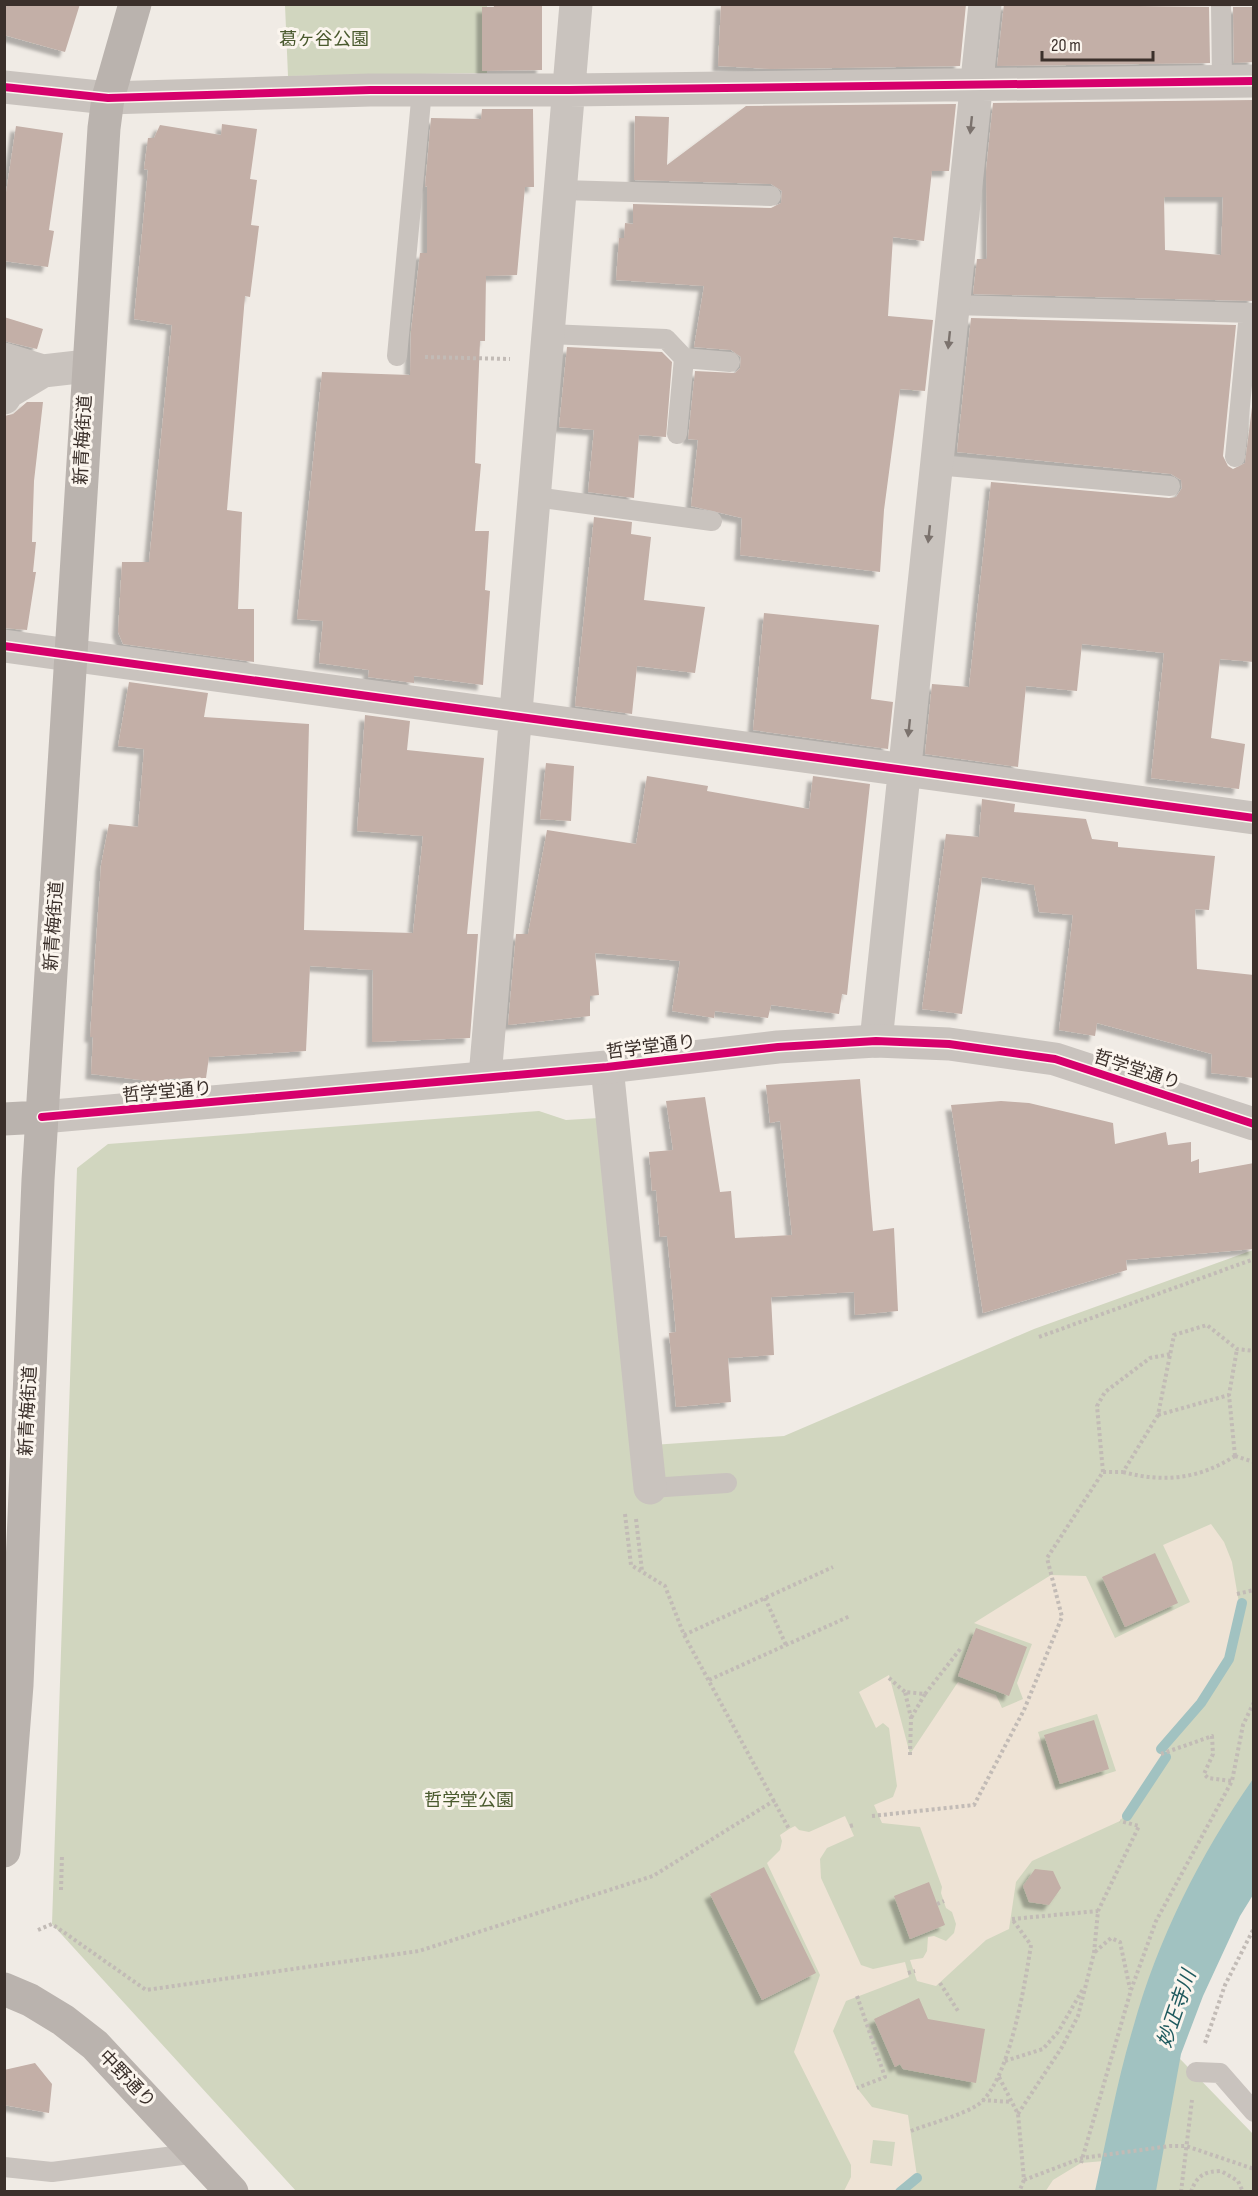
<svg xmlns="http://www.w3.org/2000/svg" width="1258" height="2196" font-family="'Sofia Sans Condensed','Noto Sans JP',sans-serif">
  <defs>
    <filter id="shadow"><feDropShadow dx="-5.5" dy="5.5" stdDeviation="1.5" flood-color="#0004"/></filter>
  </defs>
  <rect width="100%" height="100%" fill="#f0ebe5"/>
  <!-- green -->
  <path fill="#d1d6bf" d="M285,5H487V73L288,76Z
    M539,1111L566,1120L599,1118L638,1446L784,1436L1034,1329L1253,1250V1781L1150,2028L1253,2134V2191H296L52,1924L77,1168L108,1144Z"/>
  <!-- plaza -->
  <path fill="#eee3d5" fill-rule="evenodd" d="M1211,1524L1224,1542L1232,1562L1240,1609L1226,1659L1199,1701L1158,1749L1163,1759L1120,1821L1032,1861L1016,1882L1009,1929L986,1940L936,1986L917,1981L910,1960L923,1958L927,1951L928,1937L934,1936L946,1941L954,1933L956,1924L952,1912L946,1908L941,1893L942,1887L920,1827L882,1823L874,1805L893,1797L897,1786L893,1758L889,1728L883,1723L876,1728L859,1692L889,1675L910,1754L958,1682L996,1695L1002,1708L1023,1699L1017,1683L1032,1644L974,1623L1051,1575L1086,1576L1115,1638L1190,1602L1163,1545ZM1097,1714L1116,1771L1056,1790L1038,1732Z
    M845,1816L854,1836L827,1848L820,1859L821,1878L861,1965L873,1969L905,1962L909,1977L846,2001L833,2031L857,2088L872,2107L908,2115L917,2176L896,2191H844L851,2177V2165L794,2052L820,1975L767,1863L780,1850L782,1841L780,1835L789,1829L795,1826L799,1830L809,1832ZM873,2140L895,2142L892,2166L870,2163Z
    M1104,2161L1096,2191L1045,2192L1053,2180L1081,2163Z"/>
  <!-- water -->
  <path fill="#a1c2c1" d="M1253,1779V1895L1240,1916L1203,1996L1181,2054L1156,2191H1095C1107,2137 1117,2081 1133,2028C1158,1938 1200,1855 1253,1779Z"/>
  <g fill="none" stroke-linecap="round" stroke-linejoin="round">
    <!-- stream -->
    <path stroke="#a1c2c1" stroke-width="10" d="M1161,1749L1201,1703L1229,1659L1242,1603
      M1127,1816L1166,1757
      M900,2192L917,2178"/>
  </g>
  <!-- building -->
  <path fill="#c3afa7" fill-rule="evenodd" filter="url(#shadow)" d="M4,4H80L65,52L4,35Z
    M493,4H542V70L482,71V7H494Z
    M721,4H966L960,66L771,69L718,66Z
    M1004,4L1209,7L1210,63L997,66Z
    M1233,7H1254V62L1234,63Z
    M1254,100V301L973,294L977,259H987L986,171L993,103ZM1164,197H1223L1221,255L1165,250Z
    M956,104L949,171H932L924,241L893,237L888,316L933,320L925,391L900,389L884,510L880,572L740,555L742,518L691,506L698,440L688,439L695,371L735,373L740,368L741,357L731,350L694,347L704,286L616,280L619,238H624L625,223L633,224V204L771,208L781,203L782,191L771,184L634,180L635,116L669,117L667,165L746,106Z
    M482,109H533L534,187H525L517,275L486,276L485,341H480L475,463L481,464L475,531H489L485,590L490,591L483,685L414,676V683L368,677L369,670L319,663L323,621L297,619L322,372L410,375L411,331L420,253H427V186L425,187L431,118L481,119Z
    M222,124L257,129L250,179L257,180L251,225L259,226L250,297L245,296L227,510L242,512L238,609H254V662L123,644L118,632L122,562H149L172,325L134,319L148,170L144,169L148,138H154L160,125L221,135Z
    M16,126L63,133L49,230L54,231L48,267L4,261V206Z
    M4,317L43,329L37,349L4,341Z
    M971,318L1236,325L1223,456L1228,466L1233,469L1245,463L1254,391V662L1220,659L1211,738L1245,744L1239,789L1151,778L1164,653L1082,644L1077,691L1026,686L1018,767L925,754L932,684L969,687L991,482L1169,498L1176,497L1182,488L1181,480L1171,474L957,452Z
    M567,347L662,352L672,362L666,437L639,435L634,498L588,492L594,430L559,427Z
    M27,402H43L34,481L32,542H36L33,572H36L27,630L4,628V416L13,414Z
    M594,517L632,522L631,534L651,537L644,600L705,607L695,673L637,666L632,714L575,706Z
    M764,613L879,625L871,699L893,702L888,749L753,730Z
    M129,682L208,693L204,717L309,724L304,930L413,933L423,836L357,831L365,715L410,721L407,750L484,758L467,934H478L470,1038L372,1042L373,970L310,966L306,1051L209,1057L206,1078L166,1079V1083L91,1074L93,1037H90L101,865L109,824L138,827L144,749L118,746Z
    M546,763L574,766L571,821L540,819Z
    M647,776L708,786L707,791L809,809L813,776L870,784L847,995L842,994L839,1014L771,1005L768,1018L715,1011L714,1018L672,1011L680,961L595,953L599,995L590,996V1016L508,1025L516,934H528L547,830L636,844Z
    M982,799L1015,804L1014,812L1086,819L1092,839L1118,842V847L1215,856L1209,910L1195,909L1197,969L1254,975V1078L1211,1073L1212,1054L1097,1023L1095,1036L1059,1030L1073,915L1039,912L1034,885L982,877L962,1014L922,1009L946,834L979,837Z
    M860,1079L873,1231L894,1228L898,1311L855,1315L854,1292L771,1297L774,1355L728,1358L731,1402L676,1407L669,1333L676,1332L667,1236L660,1237L656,1190L652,1191L649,1152L673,1150L666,1101L705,1097L720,1192L731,1191L735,1238L792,1235L780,1121L770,1123L766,1085Z
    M1001,1101L1029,1103L1113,1123L1115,1144L1166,1132L1168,1145L1191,1142V1162L1199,1159V1173L1254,1163V1249L1126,1260L1127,1270L983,1313L951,1105Z
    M1155,1553L1178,1603L1125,1627L1102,1577Z
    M976,1628L1027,1647L1009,1696L958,1676Z
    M1094,1720L1109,1769L1060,1784L1044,1735Z
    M764,1867L816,1973L762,2000L710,1894Z
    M1035,1869L1053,1871L1061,1888L1049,1905L1029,1902L1023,1886Z
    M929,1882L945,1925L910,1939L894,1896Z
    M919,1998L928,2019L985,2029L976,2083L903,2069L900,2064L895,2067L874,2019Z
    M35,2063L52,2084L49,2113L4,2105V2070Z"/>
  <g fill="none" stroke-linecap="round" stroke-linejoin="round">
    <!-- path -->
    <path stroke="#c2bbb6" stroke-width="4" stroke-dasharray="3 3" stroke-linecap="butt" d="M425,357L510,359
      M1039,1337L1254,1259
      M1158,1415L1229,1395
      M1235,1456L1229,1395L1237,1349
      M1235,1456L1254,1462
      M1103,1472L1097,1406L1105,1392L1150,1358L1171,1354
      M1123,1472C1164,1483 1199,1479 1235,1456
      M625,1514L631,1565L665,1586L684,1635L789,1829
      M636,1519L642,1571
      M1237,1594L1254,1590
      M765,1598L786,1645
      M684,1635L833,1567
      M889,1678L905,1692
      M709,1680L850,1616
      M925,1694L961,1648
      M1161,1754L1212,1736L1213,1754L1204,1774L1208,1778L1232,1781
      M910,1755L911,1718L905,1692L925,1694L911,1718
      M872,1816L974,1805L1024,1710L1062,1617L1047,1558L1103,1472H1123L1158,1415L1174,1335L1207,1325L1237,1349L1254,1351
      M850,1826L854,1825
      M61,1890L62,1855
      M937,1904L944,1901
      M1012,1919L1098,1911
      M38,1930L52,1924L146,1990L419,1951L653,1876L775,1800
      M1095,1952L1111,1938L1120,1942L1130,1989
      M908,1973L915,1971
      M940,1983L958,2011
      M857,1996L885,2077L857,2088
      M1205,2043L1225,1985L1254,1928
      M1005,2061L1043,2049L1058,2032L1083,1989
      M999,2077L1018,2114L1024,2180L1019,2192
      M982,2100L1012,2102
      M1018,2114L1062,2047L1078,2016L1094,1953L1098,1911L1139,1826L1120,1821
      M911,2131C931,2123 957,2117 976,2106C1009,2086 1025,1983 1031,1945L1012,1919
      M1081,2163L1131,1990L1156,1921L1232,1781L1243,1725L1254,1702
      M1024,2180L1082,2158L1170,2146H1186L1254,2169
      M1181,2192L1192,2100
      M1191,2192C1196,2176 1205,2171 1221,2171L1238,2181L1243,2192"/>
    <!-- service -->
    <path stroke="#c9c3be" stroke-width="20" d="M1221,4L1222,82
      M561,190L771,196
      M952,305L1254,313
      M549,334L666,339L684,358L677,434
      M397,356L422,90
      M684,358L730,362
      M1235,457L1249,313
      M936,465L1170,486
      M535,497L712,521
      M650,1488L727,1483
      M1196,2072L1220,2073L1254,2112
      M4,2167L52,2172L197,2153"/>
    <!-- minor -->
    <path stroke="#c9c3be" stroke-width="33" d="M4,87L108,98L370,90H569L1254,81
      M4,359L43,371
      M4,398L8,392L43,371L87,366
      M4,646L1254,818
      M876,1041L985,4
      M607,1067L650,1488
      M485,1077L576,4"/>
    <!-- tertiary -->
    <path stroke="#c9c3be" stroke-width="33" d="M42,1117L607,1067L778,1047L876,1041L949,1044L1055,1059L1254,1124"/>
    <!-- secondary -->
    <path stroke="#bab3ae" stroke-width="33" d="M4,1119L42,1117
      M4,1851L17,1685L38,1180L104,128L108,98L135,4
      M4,1989L30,2000L63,2020L95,2045L232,2192"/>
    <defs>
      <path id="cycleway" d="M4,87L108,98L370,90H569L1254,81
        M4,646L1254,818
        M42,1117L607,1067L778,1047L876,1041L949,1044L1055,1059L1254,1124"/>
    </defs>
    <!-- cycleway casing -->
    <use href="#cycleway" stroke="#fbf5ee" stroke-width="11"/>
    <!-- cycleway -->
    <use href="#cycleway" stroke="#d6006c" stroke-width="8"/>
  </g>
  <!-- one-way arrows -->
  <defs><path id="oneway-solid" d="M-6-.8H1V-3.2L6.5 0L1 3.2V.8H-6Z" transform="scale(1.5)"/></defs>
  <g fill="#7b726d">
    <use href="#oneway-solid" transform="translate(971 125) rotate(96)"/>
    <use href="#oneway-solid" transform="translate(949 340) rotate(96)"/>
    <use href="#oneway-solid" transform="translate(929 534) rotate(96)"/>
    <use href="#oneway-solid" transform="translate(909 728) rotate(96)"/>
  </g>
  <g text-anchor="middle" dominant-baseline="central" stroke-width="6" stroke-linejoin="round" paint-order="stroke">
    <!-- park labels -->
    <g font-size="18" fill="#4a5a2e" stroke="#fbf5ee">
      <text x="324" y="39">葛ヶ谷公園</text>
      <text x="469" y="1800">哲学堂公園</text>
    </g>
    <!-- street labels -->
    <g font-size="18" fill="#3b302b" stroke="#fbf5ee">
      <text transform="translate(83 440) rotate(-87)">新青梅街道</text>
      <text transform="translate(54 926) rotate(-86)">新青梅街道</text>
      <text transform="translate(651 1047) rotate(-7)">哲学堂通り</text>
      <text transform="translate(1137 1070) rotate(18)">哲学堂通り</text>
      <text transform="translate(167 1092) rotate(-5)">哲学堂通り</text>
      <text transform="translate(28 1411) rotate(-87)">新青梅街道</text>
      <text transform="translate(127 2079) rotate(46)">中野通り</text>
    </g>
    <!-- water labels -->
    <g font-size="20" font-style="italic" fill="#1f5a5e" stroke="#fbf5ee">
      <text transform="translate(1177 2009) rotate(-71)">妙正寺川</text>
    </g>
  </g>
  <!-- border -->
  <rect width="1258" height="2196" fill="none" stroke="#3b302b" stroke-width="12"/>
  <!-- scale -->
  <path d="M1042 51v9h111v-9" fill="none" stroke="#3b302b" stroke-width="3"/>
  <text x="1051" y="51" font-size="18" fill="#3b302b" stroke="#fbf5ee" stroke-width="4.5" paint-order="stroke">20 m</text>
</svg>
